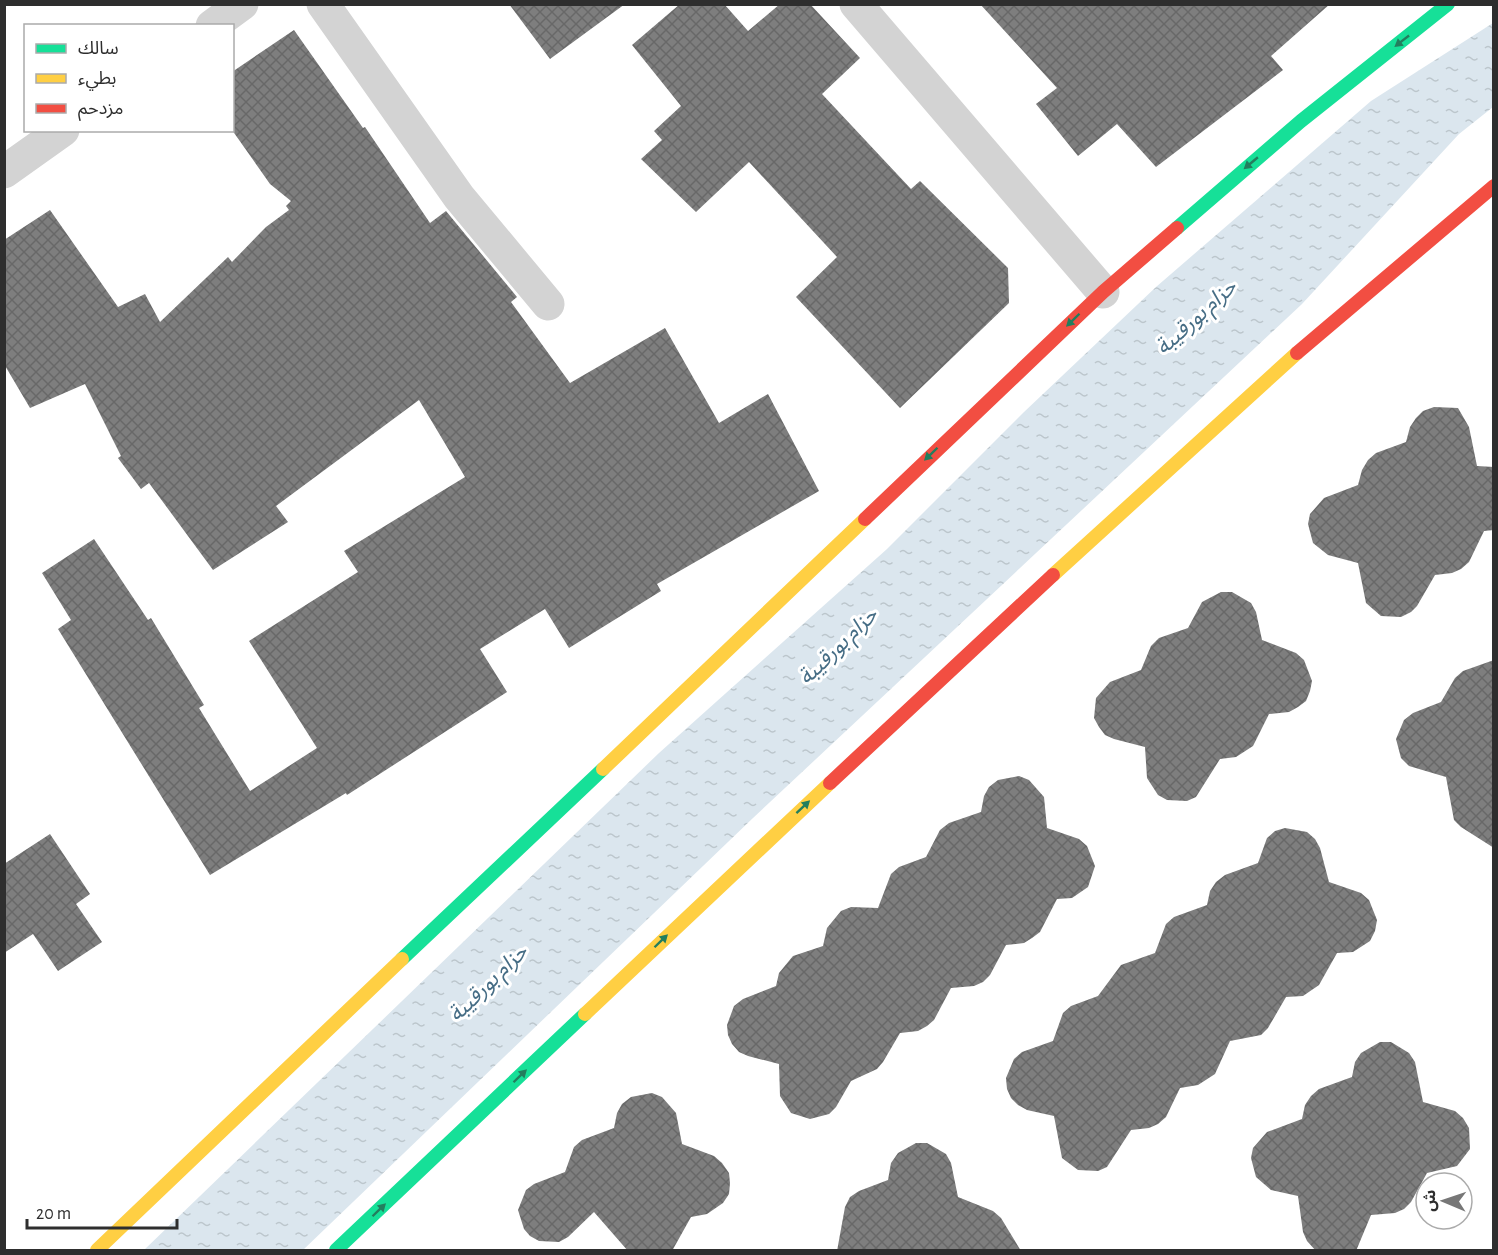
<svg xmlns="http://www.w3.org/2000/svg" width="1498" height="1255" font-family="'Alegreya Sans','Noto Sans Arabic',sans-serif">
  <defs>
    <pattern id="water-ripples" width="26" height="14" patternUnits="userSpaceOnUse" patternTransform="scale(1.5)"><rect width="26" height="14" fill="#dbe6ee"/><path d="M2 4q2-2 4 0t4 0M15 11q2-2 4 0t4 0" fill="none" stroke="#bcc6cc"/></pattern>
    <pattern id="building-cross-hatch" width="8" height="8" patternUnits="userSpaceOnUse" patternTransform="scale(1.5)"><rect width="8" height="8" fill="#7e7e7e"/><path d="M0 0l8 8M0 8l8-8" fill="none" stroke="#686868"/></pattern>
  </defs>
  <rect width="100%" height="100%" fill="#fff"/>
  <!-- water -->
  <path fill="url(#water-ripples)" d="M1493,23V107L1459,134L1302,304L753,818L303,1250H144L659,753L887,549L1024,412L1156,287L1371,101Z"/>
  <!-- building -->
  <path fill="url(#building-cross-hatch)" d="M509,4H625L550,59Z
    M680,4H724L748,31L780,4H810L860,58L822,94L911,189L920,181L1008,268L1009,303L900,408L796,297L837,257L749,162L696,212L641,159L662,140L654,131L681,106L632,45Z
    M980,4H1330L1271,56L1283,70L1156,167L1117,124L1078,156L1036,104L1057,88Z
    M294,30L363,128L365,127L430,223L446,211L517,297L511,302L570,383L665,328L719,423L768,394L819,491L657,584L661,591L569,648L545,609L480,649L507,692L347,795L346,793L210,875L58,629L71,620L42,573L94,539L148,620L151,618L204,705L199,708L250,791L317,748L249,641L358,572L344,551L465,477L419,400L276,506L288,522L213,570L149,483L141,489L118,458L121,456L85,384L30,408L4,364V240L50,210L118,307L145,294L160,322L228,257L232,262L266,227L289,210L286,206L291,201L270,184L232,130V72Z
    M1434,407L1458,408L1469,427L1477,466L1494,467V530L1484,531L1469,562L1461,569L1452,573L1435,575L1417,606L1411,612L1401,617L1381,616L1366,603L1358,563L1328,555L1313,543L1308,524L1310,514L1324,498L1358,485L1362,470L1368,460L1376,453L1406,442L1410,427L1416,418L1423,411Z
    M1221,592H1232L1251,603L1256,612L1262,640L1296,653L1304,660L1312,681L1310,691L1306,701L1298,707L1289,712L1269,714L1253,746L1236,757L1220,759L1196,797L1187,801L1167,800L1158,795L1147,778L1145,747L1114,739L1105,735L1099,727L1094,718L1096,698L1110,682L1141,670L1151,646L1159,638L1188,628L1202,602Z
    M1494,660V848L1461,827L1454,820L1446,777L1409,766L1401,758L1396,739L1404,720L1413,713L1441,702L1455,678L1463,671Z
    M1019,776L1029,780L1044,797L1047,828L1079,839L1087,846L1095,866L1088,887L1072,898L1057,899L1040,932L1032,938L1024,943L1006,945L990,975L983,982L974,986L951,988L934,1020L927,1026L918,1031L900,1033L883,1062L877,1069L851,1081L836,1107L829,1114L810,1119L791,1113L780,1096L779,1064L748,1056L739,1052L732,1044L728,1035L727,1025L734,1006L743,999L776,986L779,973L793,956L823,946L827,928L841,911L851,907L878,908L891,874L899,867L926,857L940,830L949,823L981,812L984,796L989,787L998,780Z
    M1285,828L1307,832L1315,839L1320,848L1329,882L1361,893L1369,900L1377,920L1375,931L1370,941L1353,952L1337,953L1319,985L1303,996L1286,997L1268,1028L1261,1035L1230,1041L1215,1074L1198,1085L1180,1088L1166,1117L1158,1124L1149,1128L1131,1130L1107,1167L1098,1171L1078,1170L1062,1158L1054,1116L1027,1110L1018,1105L1011,1098L1007,1089L1006,1078L1014,1059L1022,1052L1053,1041L1063,1013L1071,1006L1098,996L1121,965L1155,953L1166,924L1174,917L1207,905L1210,891L1216,882L1225,875L1258,863L1267,838L1275,831Z
    M50,834L90,894L76,904L102,942L58,971L33,934L4,953V864Z
    M1380,1042H1391L1409,1053L1415,1062L1423,1102L1455,1111L1463,1118L1469,1128L1470,1149L1457,1166L1427,1173L1411,1202L1404,1209L1395,1213L1371,1215L1356,1251H1316L1307,1241L1303,1232L1298,1196L1271,1190L1256,1177L1251,1158L1253,1148L1267,1132L1302,1119L1305,1105L1311,1096L1319,1089L1352,1077L1355,1062L1361,1053Z
    M652,1093L662,1097L676,1113L682,1144L714,1156L722,1163L729,1173L730,1183L729,1194L723,1203L707,1214L691,1217L672,1251H628L594,1212L568,1237L559,1242L539,1241L530,1236L524,1229L518,1210L526,1190L534,1184L565,1172L574,1147L582,1140L614,1128L617,1113L622,1104L631,1097Z
    M916,1143H927L946,1154L951,1163L958,1197L993,1211L1001,1218L1021,1251H837L845,1207L850,1197L859,1191L888,1180L891,1163L898,1153Z"/>
  <g fill="none" stroke-linecap="round" stroke-linejoin="round">
    <!-- street -->
    <path stroke="#d3d3d3" stroke-width="33" d="M323,4L459,197L548,304
      M856,4L1103,292
      M212,26L242,4
      M4,172L63,130"/>
    <!-- fast -->
    <path stroke="#16e098" stroke-width="14" d="M1177,228L1301,121L1448,4
      M402,959L603,769
      M336,1250L585,1014"/>
    <!-- slow -->
    <path stroke="#ffcf43" stroke-width="14" d="M1053,575L1297,353
      M603,769L865,519
      M585,1014L830,783
      M97,1250L402,959"/>
    <!-- jam -->
    <path stroke="#f24e42" stroke-width="14" d="M1297,353L1494,186
      M865,519L1103,292L1177,228
      M830,783L1053,575"/>
  </g>
  <!-- one-way arrows -->
  <defs><path id="oneway-solid" d="M-6-.8H1V-3.2L6.5 0L1 3.2V.8H-6Z" transform="scale(1.5)"/></defs>
  <g fill="#237e5e">
    <use href="#oneway-solid" transform="translate(1402 41) rotate(142)"/>
    <use href="#oneway-solid" transform="translate(1251 163) rotate(140)"/>
    <use href="#oneway-solid" transform="translate(1073 320) rotate(136)"/>
    <use href="#oneway-solid" transform="translate(931 454) rotate(136)"/>
    <use href="#oneway-solid" transform="translate(803 807) rotate(-43)"/>
    <use href="#oneway-solid" transform="translate(661 941) rotate(-44)"/>
    <use href="#oneway-solid" transform="translate(520 1076) rotate(-44)"/>
    <use href="#oneway-solid" transform="translate(379 1210) rotate(-44)"/>
  </g>
  <g text-anchor="middle" dominant-baseline="central" stroke-width="6" stroke-linejoin="round" paint-order="stroke">
    <!-- water labels -->
    <g font-size="22" font-style="italic" fill="#466d85" stroke="#fff">
      <text transform="translate(1196 317) rotate(-42)">حزام بورقيبة</text>
      <text transform="translate(838 646) rotate(-44)">حزام بورقيبة</text>
      <text transform="translate(488 983) rotate(-44)">حزام بورقيبة</text>
    </g>
  </g>
  <!-- border -->
  <rect width="1498" height="1255" fill="none" stroke="#2e2e2e" stroke-width="12"/>
  <!-- legend -->
  <rect x="24" y="24" width="210" height="108" fill="#ffffff" stroke="#ababab" stroke-width="1.5"/>
  <rect x="36" y="44" width="30" height="9" fill="#16e098" stroke="#ababab" stroke-width="1.5"/>
  <text x="78" y="54" font-size="18" fill="#2e2e2e">سالك</text>
  <rect x="36" y="74" width="30" height="9" fill="#ffcf43" stroke="#ababab" stroke-width="1.5"/>
  <text x="78" y="84" font-size="18" fill="#2e2e2e">بطيء</text>
  <rect x="36" y="104" width="30" height="9" fill="#f24e42" stroke="#ababab" stroke-width="1.5"/>
  <text x="78" y="114" font-size="18" fill="#2e2e2e">مزدحم</text>
  <!-- north arrow -->
  <g transform="translate(1444 1201) rotate(272)"><circle r="28" fill="#ffffff" stroke="#ababab" stroke-width="1.5"/>
  <path d="M0-4.5L10 22L0 15L-10 22Z" fill="#777777"/>
  <text y="-9" font-size="16" font-weight="bold" text-anchor="middle" fill="#2e2e2e">ش</text>
  </g>
  <!-- scale -->
  <path d="M27 1219v9h150v-9" fill="none" stroke="#2e2e2e" stroke-width="3"/>
  <text x="36" y="1219" font-size="18" fill="#2e2e2e" stroke="#ffffff" stroke-width="4.5" paint-order="stroke">20 m</text>
</svg>
